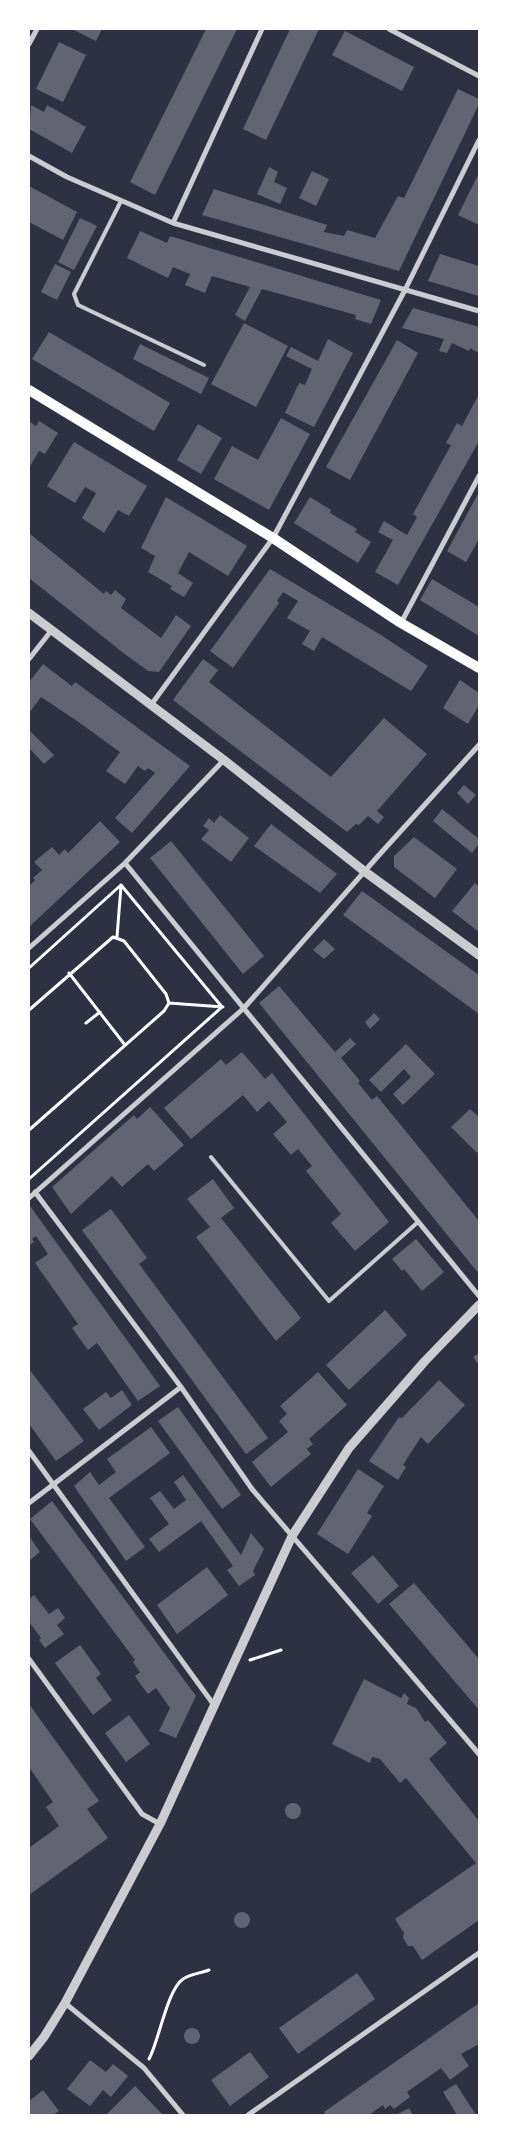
<svg xmlns="http://www.w3.org/2000/svg" width="508" height="2144" font-family="'Asap Condensed',sans-serif">
  <rect width="100%" height="100%" fill="#2d3142"/>
  <!-- building -->
  <path fill="#626471" d="M72,29H102L96,41Z
    M206,29H237L155,195L130,182Z
    M290,29H319L266,140L243,129Z
    M345,31L414,67L402,91L332,55Z
    M59,42L86,55L63,102L36,89Z
    M458,89L479,99V104L399,271L202,215L214,189L327,225L324,232L344,236L347,230L375,238L398,196L404,198Z
    M31,105L44,112L47,105L86,127L72,153L29,129Z
    M269,167L278,172L274,182L287,188L280,204L257,194Z
    M312,171L329,179L316,206L299,198Z
    M479,173V225L458,215Z
    M29,186L77,212L63,240L29,222Z
    M80,218L97,226L74,270L58,262Z
    M140,231L167,243L170,236L381,300L371,324L355,319L356,315L262,289L245,321L235,315L250,287L212,276L205,293L185,285L190,274L173,267L168,278L127,258Z
    M440,254L479,266V296L428,281Z
    M55,264L71,272L57,300L41,292Z
    M413,308L479,327V353L470,348L469,351L452,343L447,353L439,351L444,339L402,328Z
    M244,323L288,346L256,407L211,384Z
    M49,332L170,403L154,431L32,359Z
    M328,339L353,353L314,427L285,413L299,383L305,385L312,369L286,356L291,347L318,361Z
    M397,340L418,353L350,480L326,467Z
    M140,344L209,378L201,394L133,359Z
    M479,394V441L398,585L375,572L393,540L378,532L384,521L407,535L417,517L413,514L451,445L446,443L457,423L462,426Z
    M281,418L310,434L269,510L214,479L232,446L258,460Z
    M39,421L58,433L45,454L39,451L29,468V424L30,422L36,426Z
    M198,424L222,438L201,474L177,460Z
    M74,442L147,486L129,516L118,510L104,533L82,518L96,493L85,487L75,503L47,486Z
    M479,492V539L466,562L447,551Z
    M166,497L247,546L228,576L189,552L178,573L193,583L184,597L170,589L172,586L148,572L155,556L141,548Z
    M310,497L331,510L330,513L357,529L355,532L371,542L358,563L294,523Z
    M29,533L104,594L106,591L111,595L115,590L126,599L121,608L161,638L176,615L191,626L159,672L148,671L126,655L29,578Z
    M270,569L381,635L428,666L411,691L322,637L314,651L302,644L310,631L287,618L298,601L283,592L277,601L279,603L233,668L210,651Z
    M432,579L479,607V636L420,600Z
    M203,659L218,670L209,682L331,777L384,718L427,754L377,811L384,817L378,824L368,816L359,825L356,824L347,832L173,700Z
    M43,664L72,686L75,682L190,766L132,833L115,818L155,773L148,768L145,771L138,766L125,784L106,771L120,752L77,721L41,697L29,713V682Z
    M460,680L479,693V705L468,724L443,708Z
    M29,730L54,755L44,764L29,748Z
    M464,785L476,795L468,804L457,793Z
    M442,809L479,839V844L472,853L433,821Z
    M220,815L249,838L231,862L201,839L209,830L203,826L209,818L214,823Z
    M100,821L120,842L29,927V886L35,880L33,878L42,870L34,862L52,847L59,855L65,849L68,853Z
    M271,824L337,874L320,893L254,846Z
    M414,837L457,869L435,898L394,867V856Z
    M171,841L264,956L243,974L150,858Z
    M475,883L479,887V932L452,911Z
    M362,891L479,975V1014L343,915Z
    M324,939L335,949L324,959L313,950Z
    M279,986L335,1052L350,1038L356,1044L341,1058L360,1081L358,1083L372,1100L377,1096L479,1221V1274L259,1003Z
    M374,1013L380,1019L370,1029L365,1022Z
    M406,1044L435,1074L403,1105L393,1094L411,1077L404,1069L381,1092L369,1080Z
    M242,1052L265,1079L272,1073L389,1222L355,1251L331,1223L341,1214L306,1171L312,1166L298,1149L291,1155L273,1134L287,1122L269,1101L257,1112L243,1095L191,1139L164,1108L221,1059L226,1065Z
    M150,1107L184,1145L154,1171L148,1164L122,1187L112,1176L71,1214L52,1187L134,1115L137,1119Z
    M470,1109L479,1117V1151L477,1153L451,1127Z
    M213,1179L234,1208L221,1218L301,1318L276,1341L196,1237L210,1227L187,1199Z
    M30,1206L160,1386L138,1401L97,1343L88,1350L72,1328L78,1324L35,1263L48,1254L36,1236L32,1239L34,1242L29,1246Z
    M111,1209L147,1258L139,1264L268,1438L246,1454L82,1230Z
    M416,1239L444,1272L422,1291L404,1269L402,1271L392,1259Z
    M385,1310L407,1335L349,1390L326,1365Z
    M479,1353V1365L473,1357Z
    M29,1369L84,1441L56,1461L29,1424Z
    M318,1372L347,1405L309,1439L313,1444L307,1449L311,1454L271,1487L252,1462L288,1432L279,1421L287,1414L280,1406Z
    M439,1380L465,1405L428,1444L421,1437L403,1465L406,1467L398,1480L369,1461L399,1417L402,1418Z
    M122,1390L132,1405L99,1430L83,1409L106,1392L111,1398Z
    M178,1407L241,1495L222,1509L158,1421Z
    M151,1427L170,1453L109,1498L145,1547L126,1561L74,1486L90,1472L99,1485L116,1472L107,1459Z
    M358,1469L384,1486L367,1513L372,1516L348,1554L317,1534Z
    M183,1475L241,1555L251,1533L264,1549L253,1571L255,1575L239,1586L227,1570L233,1566L201,1521L159,1552L149,1539L169,1524L150,1498L160,1491L174,1509L186,1500L174,1482Z
    M52,1501L196,1696L176,1738L159,1731L170,1708L156,1688L148,1694L141,1685L135,1676L140,1672L133,1662L135,1660L30,1519Z
    M29,1536L40,1552L29,1561Z
    M373,1555L399,1586L378,1604L351,1573Z
    M207,1567L228,1595L177,1634L157,1605Z
    M414,1583L479,1659V1710L389,1604Z
    M34,1595L49,1614L58,1608L65,1618L57,1625L64,1634L45,1648L39,1640L41,1638L29,1622V1599Z
    M80,1645L101,1674L96,1678L112,1700L93,1715L55,1663Z
    M364,1679L401,1698L404,1693L409,1698L407,1704L416,1708L425,1722L428,1720L447,1743L429,1759L479,1821V1920L422,1960L413,1946H408L403,1938L404,1933L395,1919L476,1863L406,1778L400,1783L380,1759L372,1757L370,1763L332,1744Z
    M29,1704L99,1801L87,1809L108,1838L29,1895V1848L59,1826L46,1807L53,1802L29,1767Z
    M129,1715L150,1744L126,1762L105,1733Z
    M285 1811a8 8 0 1 1 16 0a8 8 0 1 1-16 0Z
    M234 1920a8 8 0 1 1 16 0a8 8 0 1 1-16 0Z
    M357,1973L375,1999L298,2054L279,2028Z
    M479,2003V2044L461,2054L469,2066L450,2080L441,2068L407,2092L410,2097L394,2109L390,2105L385,2109L383,2105L369,2115H326L324,2112Z
    M184 2036a8 8 0 1 1 16 0a8 8 0 1 1-16 0Z
    M250,2052L269,2077L230,2106L211,2080Z
    M90,2060L106,2072L113,2064L128,2076L111,2097L103,2090L90,2106L67,2089Z
    M456,2084L476,2115H457L443,2092Z
    M135,2086L162,2114L106,2115Z
    M43,2090L59,2111L53,2115H29V2101Z
    M409,2108L413,2115H396Z"/>
  <g fill="none" stroke-linecap="round" stroke-linejoin="round">
    <!-- path -->
    <path stroke="#fff" stroke-width="3" d="M117,937L121,886
      M29,968L121,885
      M69,973L125,1045
      M169,1003L223,1007
      M29,1010L113,937L124,941L166,994L169,1003L164,1011L29,1130
      M86,1023L100,1012
      M29,1179L222,1007L121,885
      M250,1660L281,1650
      M149,2059C159,2041 167,1990 183,1979C190,1974 202,1973 209,1970"/>
    <!-- service -->
    <path stroke="#caccd0" stroke-width="4" d="M121,201L74,294L78,305L204,365
      M211,1157L329,1301L418,1222"/>
    <!-- minor -->
    <path stroke="#caccd0" stroke-width="5" d="M389,29L479,76
      M29,44L37,29
      M29,156L67,177L173,223L479,311
      M173,223L262,29
      M401,623L479,476
      M29,659L51,631
      M151,705L273,538L405,290L479,140
      M125,863L479,1296
      M29,948L125,863L224,760
      M35,1192L181,1387L252,1489L479,1754
      M29,1198L244,1008L379,855L479,745
      M29,1451L214,1705
      M29,1503L181,1387
      M29,1659L142,1814L160,1824
      M65,2003L144,2068L183,2115
      M248,2115L479,1953"/>
    <!-- tertiary -->
    <path stroke="#caccd0" stroke-width="9" d="M29,613L224,760L364,871L479,955
      M29,2056L44,2037L65,2003L160,1824L292,1536L349,1448L425,1361L479,1305"/>
    <!-- secondary -->
    <path stroke="#fff" stroke-width="10" d="M29,390L273,538L401,623L479,668"/>
  </g>
  <!-- border -->
  <rect width="508" height="2144" fill="none" stroke="#ffffff" stroke-width="60"/>
</svg>
